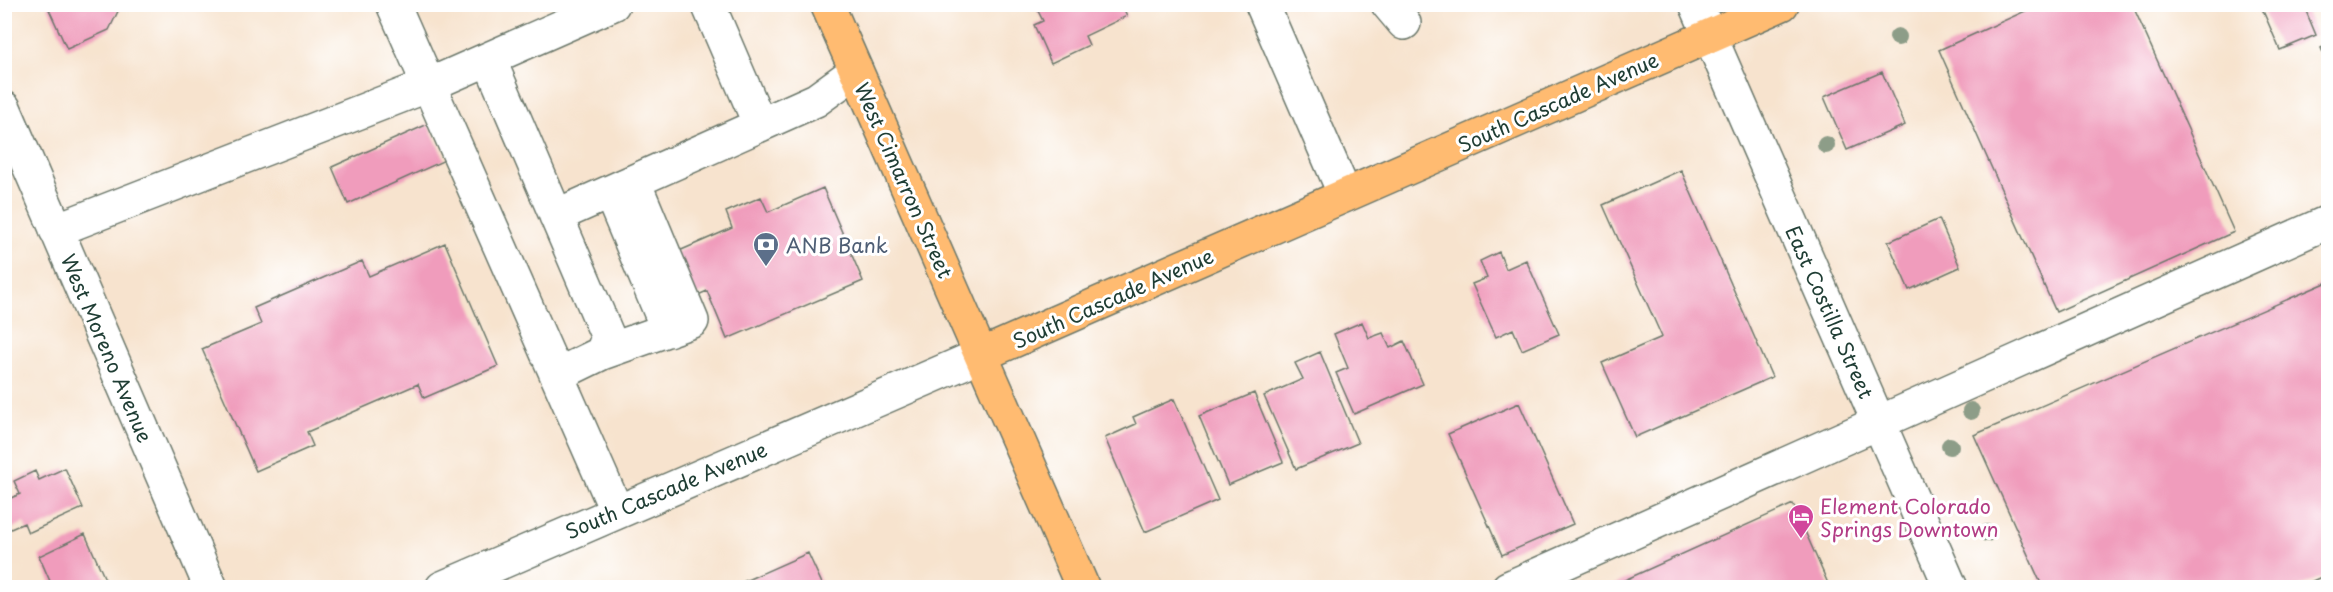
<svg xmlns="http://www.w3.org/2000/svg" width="2333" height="592" font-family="'Playpen Sans',sans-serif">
  <rect width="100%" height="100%" fill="#fff"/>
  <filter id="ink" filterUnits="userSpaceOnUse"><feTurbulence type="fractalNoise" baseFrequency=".0167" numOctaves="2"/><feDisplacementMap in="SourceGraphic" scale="12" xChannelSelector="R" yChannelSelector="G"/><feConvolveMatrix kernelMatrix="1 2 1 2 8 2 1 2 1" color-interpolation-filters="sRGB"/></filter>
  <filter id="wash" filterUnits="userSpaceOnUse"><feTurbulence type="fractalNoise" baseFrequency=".008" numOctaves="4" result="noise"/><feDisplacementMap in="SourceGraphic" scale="24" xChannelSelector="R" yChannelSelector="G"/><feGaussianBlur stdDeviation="1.35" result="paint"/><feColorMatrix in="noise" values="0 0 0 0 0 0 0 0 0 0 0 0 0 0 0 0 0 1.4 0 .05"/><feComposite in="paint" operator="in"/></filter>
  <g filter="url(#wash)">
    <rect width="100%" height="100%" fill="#f7e3ce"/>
    <g id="blocks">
      <!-- building -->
      <path fill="#f09cbc" d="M2041,4H2132L2234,232L2056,312L1939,50Z
        M2260,4H2303L2316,35L2280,50Z
        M47,5H121L109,30L67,49Z
        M1035,5H1122L1127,16L1085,36L1089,45L1051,63L1034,25L1043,21Z
        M2328,45V64L2321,48Z
        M1882,72L1905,125L1847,150L1824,97Z
        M428,124L445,160L348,204L332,167Z
        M1681,170L1772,377L1635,437L1602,363L1662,337L1603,205Z
        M823,188L863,281L727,339L707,291L689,299L670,255L732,228L726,212L761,197L768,212Z
        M1939,219L1960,267L1909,290L1888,242Z
        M445,243L498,366L424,398L418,384L307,432L313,446L256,471L202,349L261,324L254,308L362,261L369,276Z
        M1499,252L1506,269L1526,260L1559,334L1522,350L1513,329L1496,337L1472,284L1487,278L1480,261Z
        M2328,282V574L2297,588H2043L1974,435Z
        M1362,322L1369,338L1383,333L1390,348L1404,341L1423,384L1354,414L1336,373L1348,368L1334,334Z
        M1320,352L1358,443L1296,469L1264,396L1303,379L1295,363Z
        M1254,393L1283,462L1228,485L1199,416Z
        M1174,399L1218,500L1145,532L1105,438L1136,424L1133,417Z
        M1519,403L1573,524L1502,555L1448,434Z
        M65,468L83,508L28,533L24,523L4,532V501L20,494L14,481L35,471L39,480Z
        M1793,504L1830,588H1607Z
        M85,534L105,579L85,588H53L39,556Z
        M808,553L824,588H729Z"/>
    </g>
  </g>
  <g filter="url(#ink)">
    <use href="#blocks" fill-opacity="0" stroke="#6b776a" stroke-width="1.5"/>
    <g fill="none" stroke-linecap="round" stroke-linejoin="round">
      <defs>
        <path id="minor" d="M393,4L617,512
          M708,4L760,125
          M1262,4L1345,195
          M1388,4L1404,23
          M1696,4L1951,588
          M489,59L608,337L602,353L557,375
          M4,108L211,588
          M610,192L668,330
          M556,216L816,100L856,71
          M56,230L429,85L613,4
          M602,353L692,321L634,182
          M442,588L981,355
          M1508,588L2328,222"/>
        <path id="major" d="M827,4L1083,588
          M981,355L1782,4"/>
      </defs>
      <!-- minor casing -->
      <use href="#minor" stroke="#6b776a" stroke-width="36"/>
      <!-- major casing -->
      <use href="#major" stroke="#6b776a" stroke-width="36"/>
      <!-- minor -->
      <use href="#minor" stroke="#fff" stroke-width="33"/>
      <!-- major -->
      <use href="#major" stroke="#ffbb71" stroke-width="33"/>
    </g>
    <!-- trees -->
    <g fill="#8d9d88">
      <circle cx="1898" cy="37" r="9"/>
      <circle cx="1826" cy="145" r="9"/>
      <circle cx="1971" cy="411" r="9"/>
      <circle cx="1950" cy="446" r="9"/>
      <circle cx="1987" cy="533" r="9"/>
    </g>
  </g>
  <!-- icons -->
  <defs>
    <symbol id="bank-pin" viewBox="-11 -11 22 30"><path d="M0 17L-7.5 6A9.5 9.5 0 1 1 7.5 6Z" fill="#5c6f8a" stroke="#fff"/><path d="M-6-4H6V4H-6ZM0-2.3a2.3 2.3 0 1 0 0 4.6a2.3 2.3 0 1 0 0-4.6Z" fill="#fff"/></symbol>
    <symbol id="hotel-pin" viewBox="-11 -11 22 30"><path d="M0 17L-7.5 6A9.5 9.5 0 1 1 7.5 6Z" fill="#d1479c" stroke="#fff"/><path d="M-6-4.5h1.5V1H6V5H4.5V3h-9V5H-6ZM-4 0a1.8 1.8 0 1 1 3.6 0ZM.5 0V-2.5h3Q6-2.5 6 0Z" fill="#fff"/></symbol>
  </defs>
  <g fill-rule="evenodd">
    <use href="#bank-pin" x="751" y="230" width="30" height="40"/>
    <use href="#hotel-pin" x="1786" y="502" width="30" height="40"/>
  </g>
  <g text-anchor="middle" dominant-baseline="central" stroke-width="6" stroke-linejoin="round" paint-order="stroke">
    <!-- street labels -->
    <g font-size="20" fill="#1f3d34" stroke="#fff">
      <text transform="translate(1558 102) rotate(-24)">South Cascade Avenue</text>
      <text transform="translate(904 180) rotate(66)">West Cimarron Street</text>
      <text transform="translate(1113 298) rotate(-24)">South Cascade Avenue</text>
      <text transform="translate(1830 312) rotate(66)">East Costilla Street</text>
      <text transform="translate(107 348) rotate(67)">West Moreno Avenue</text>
      <text transform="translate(666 490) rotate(-23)">South Cascade Avenue</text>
    </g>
    <!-- service labels -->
    <g font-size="20" fill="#4e5e75" stroke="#fff" text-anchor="start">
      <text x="786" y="245">ANB Bank</text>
    </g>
    <!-- hotel labels -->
    <g font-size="20" fill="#b23c85" stroke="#fff" text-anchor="start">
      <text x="1820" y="506">Element Colorado<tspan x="1820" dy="23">Springs Downtown</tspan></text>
    </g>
  </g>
  <!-- margin -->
  <rect width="2333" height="592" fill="none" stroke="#fff" stroke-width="24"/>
</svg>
